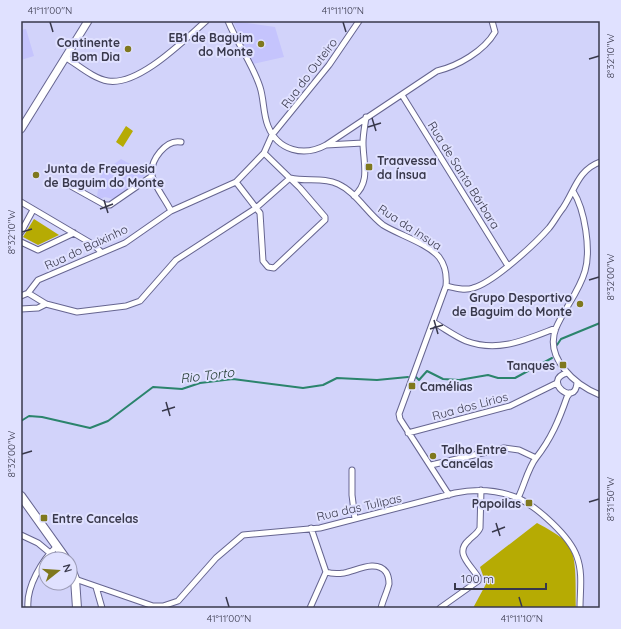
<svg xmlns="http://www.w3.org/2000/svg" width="621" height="629" font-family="Quicksand,sans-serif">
  <rect width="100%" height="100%" fill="#d2d3fa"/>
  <!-- built -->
  <path fill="#c5c4fd" d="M233,21L275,27L284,57L253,64Z
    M26,29L34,56L21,60V30Z
    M121,159L145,172L143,178L113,199L105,197L100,199L97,196L101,173Z"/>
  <!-- green -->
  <path fill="#b6ab03" d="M126,126L133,131L123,147L116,142Z
    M34,219L59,235L38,245L23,237Z
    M537,523C548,529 560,535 568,544C578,556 575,592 576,608H473L486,584L480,567Z"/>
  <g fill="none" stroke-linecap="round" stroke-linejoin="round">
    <!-- stream -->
    <path stroke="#2b846c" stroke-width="2" d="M557,345L561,339L600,323
      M416,377L419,380L427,371L443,379L459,380L488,375L498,378H515L552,358
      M21,421L29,416L42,417L90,428L108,421L153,387L182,389L200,383L233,379L303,388L323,385L337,378L377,380L408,377"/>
    <defs>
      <path id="street" d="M228,21C237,43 253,65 260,87C264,99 263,114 268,126C278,151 304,157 326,145L437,71C458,66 484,51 495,32L492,21
        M65,57C78,65 94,79 108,81C139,86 184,40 206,21
        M402,95L508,266
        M326,145L363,143
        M290,178C306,182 324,177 338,184C356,192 367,213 383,225C399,235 427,243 439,257C445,265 447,276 446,286L399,414L400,419L449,495
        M236,182L260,213L263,261L268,267L274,268L325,220V217L300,188L264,153
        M69,185L105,205H110L152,176
        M573,191C585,210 591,250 585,271C579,292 564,309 556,328C544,358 575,385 600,395
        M354,196C371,182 363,162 363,143C363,134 365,125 366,117
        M21,202L94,245L101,252
        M171,211C167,202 153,184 152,175C150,160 166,139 181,142
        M21,232L33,210
        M21,242L38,250L74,233
        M446,286C455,288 464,291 473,288C493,283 535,244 549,228C554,222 558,214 563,208C575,190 578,170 600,162
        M28,293L46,304L77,312L126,306L140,301L176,260L256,208L290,178
        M21,296L28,293L38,280L125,243L171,211L236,182L264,153L272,135L329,65L359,21
        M21,309L38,308L46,304
        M433,322C444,328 454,336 466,341C498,353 525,340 556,328
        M567,373C541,380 576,409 577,382
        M408,433L510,406L557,383
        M431,465L504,448L519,450L536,458
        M352,470V495L355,519
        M518,498C524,486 528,468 536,458C551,439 559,420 567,397L570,393
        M21,535L38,543L50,553
        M326,572C332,574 337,574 344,573C356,571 376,559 386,572C388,575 389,580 389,584C387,592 383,600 381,608
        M75,579L153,606H163L178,601L216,558L243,535L320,528L455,493C475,489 498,490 518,498C537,507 570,536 577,557C583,573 580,591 580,608
        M96,587L102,608
        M28,608C26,587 42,560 57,546
        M310,608L326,572L311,528
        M440,608L478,581V577C470,564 454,553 469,540C473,536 478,533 480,528L481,490"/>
      <path id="secondary" d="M21,129L88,21"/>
      <path id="primary" d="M21,496L66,559
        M70,566L75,579L77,608"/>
    </defs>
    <!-- street casing -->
    <use href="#street" stroke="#666590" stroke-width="7"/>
    <!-- secondary casing -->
    <use href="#secondary" stroke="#666590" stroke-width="9"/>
    <!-- primary casing -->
    <use href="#primary" stroke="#666590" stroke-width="10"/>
    <!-- street -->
    <use href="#street" stroke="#fff" stroke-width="5"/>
    <!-- secondary -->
    <use href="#secondary" stroke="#fff" stroke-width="7"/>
    <!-- primary -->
    <use href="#primary" stroke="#fff" stroke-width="8"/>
  </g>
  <!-- ticks -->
  <path fill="none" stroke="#38384b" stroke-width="1.5" d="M50,22L53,32M343,22L346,32M589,59L599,56M372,118L376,131M368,127L381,123M104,200L108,213M100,209L113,204M22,232L32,229M589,280L599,277M434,320L438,334M430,329L443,325M166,402L170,416M162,411L175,407M22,454L32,451M589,502L599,499M496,523L500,536M492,532L505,527M226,597L229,607M519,597L522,607"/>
  <!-- markers -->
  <g fill="#7f781e" stroke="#e0e1ff" stroke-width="1.5">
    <circle cx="261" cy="44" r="4"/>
    <circle cx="128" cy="49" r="4"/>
    <rect x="365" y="163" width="8" height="8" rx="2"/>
    <circle cx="36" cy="175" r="4"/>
    <circle cx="580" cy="304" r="4"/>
    <rect x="559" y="361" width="8" height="8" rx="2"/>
    <rect x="408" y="382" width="8" height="8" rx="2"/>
    <circle cx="433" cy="456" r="4"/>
    <rect x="525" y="499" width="8" height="8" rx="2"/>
    <rect x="40" y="514" width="8" height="8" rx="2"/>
  </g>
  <g text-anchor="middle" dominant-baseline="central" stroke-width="4" stroke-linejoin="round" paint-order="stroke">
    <!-- poi labels -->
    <g font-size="12" font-weight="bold" fill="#38384b" stroke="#e0e1ff" text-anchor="end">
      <text x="253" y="37">EB1 de Baguim<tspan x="253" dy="14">do Monte</tspan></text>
      <text x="120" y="42">Continente<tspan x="120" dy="14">Bom Dia</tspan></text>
      <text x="377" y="160" text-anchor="start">Traavessa<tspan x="377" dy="14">da Ínsua</tspan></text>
      <text x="44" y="168" text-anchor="start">Junta de Freguesia<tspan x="44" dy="14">de Baguim do Monte</tspan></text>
      <text x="572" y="297">Grupo Desportivo<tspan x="572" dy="14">de Baguim do Monte</tspan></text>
      <text x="555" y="365">Tanques</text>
      <text x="420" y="386" text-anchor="start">Camélias</text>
      <text x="441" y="449" text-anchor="start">Talho Entre<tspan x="441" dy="14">Cancelas</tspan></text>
      <text x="521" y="503">Papoilas</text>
      <text x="52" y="518" text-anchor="start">Entre Cancelas</text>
    </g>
    <!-- street labels -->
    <g font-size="12" fill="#38384b" stroke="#e0e1ff">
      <text transform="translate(309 73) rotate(-53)">Rua do Outeiro</text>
      <text transform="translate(464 175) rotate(58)">Rua de Santa Bárbara</text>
      <text transform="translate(410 227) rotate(33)">Rua da Insua</text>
      <text transform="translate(86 247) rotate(-25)">Rua do Baixinho</text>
      <text transform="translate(470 406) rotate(-15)">Rua dos Lírios</text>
      <text transform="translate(359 507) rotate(-13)">Rua das Tulipas</text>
    </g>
    <!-- water labels -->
    <g font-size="13" font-style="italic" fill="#193227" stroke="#e0e1ff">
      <text transform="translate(207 375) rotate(-7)">Rio Torto</text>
    </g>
  </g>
  <!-- border -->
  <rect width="621" height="629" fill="none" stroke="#e0e1ff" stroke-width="44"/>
  <!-- north arrow -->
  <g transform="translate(58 571) rotate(73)"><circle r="19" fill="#e0e1ff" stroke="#9d9db7"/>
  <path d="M0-3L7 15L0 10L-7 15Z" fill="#7f781e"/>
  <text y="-6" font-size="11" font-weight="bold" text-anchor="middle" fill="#38384b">N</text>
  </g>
  <!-- scale -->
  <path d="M455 583v6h91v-6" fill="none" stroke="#38384b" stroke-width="2"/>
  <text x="461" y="583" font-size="12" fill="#38384b" stroke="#e0e1ff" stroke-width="3" paint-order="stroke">100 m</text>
  <rect x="22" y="22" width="577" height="585" fill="none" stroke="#38384b" stroke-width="1.5"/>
  <g font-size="10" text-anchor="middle" fill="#38384b">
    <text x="50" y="14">41°11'00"N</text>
    <text x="343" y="14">41°11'10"N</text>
    <text transform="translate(610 56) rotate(-90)" y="4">8°32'10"W</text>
    <text transform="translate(11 232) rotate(-90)" y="4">8°32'10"W</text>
    <text transform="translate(610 277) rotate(-90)" y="4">8°32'00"W</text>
    <text transform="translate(11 454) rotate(-90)" y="4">8°32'00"W</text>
    <text transform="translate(610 499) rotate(-90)" y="4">8°31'50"W</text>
    <text x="229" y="622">41°11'00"N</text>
    <text x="522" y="622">41°11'10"N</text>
  </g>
</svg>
